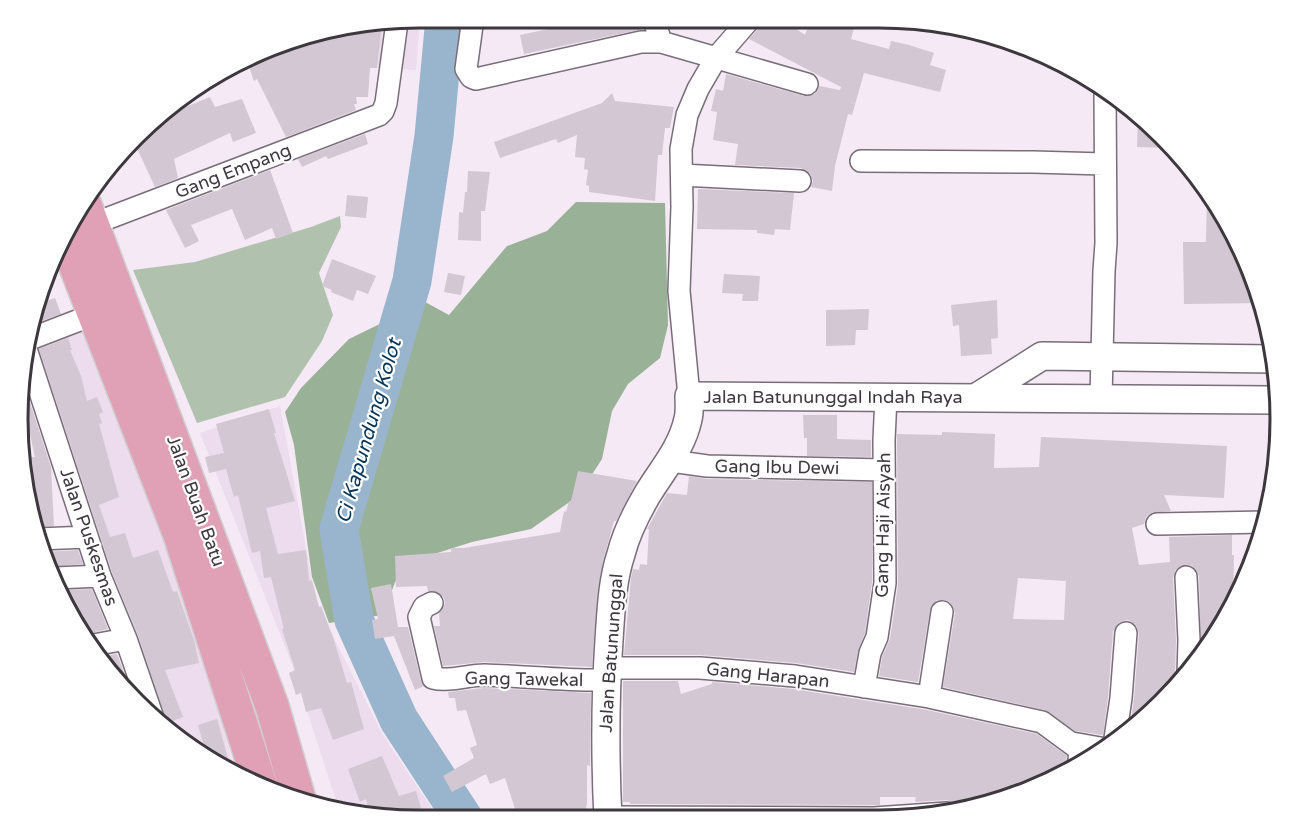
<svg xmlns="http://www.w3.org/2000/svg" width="1299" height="839" font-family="'Varela Round',sans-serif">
	<rect width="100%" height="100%" fill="#f4e9f5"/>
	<path fill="#ecdced" d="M420,18L416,70L249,60L291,39Z
		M82,327L194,619L235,772L155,721L29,342Z
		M280,406L316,603L383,735L438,818H367L339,810L292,664L200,433Z"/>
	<path fill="#b0c1ae" d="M340,216L341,227L319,273L333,315L322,341L285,397L197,423L133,270L195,262L311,227Z"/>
	<path fill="#99b196" d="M576,202L665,203L668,325L660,358L628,384L612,411L602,459L578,496L531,529L472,542L412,561L396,580L382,615L329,623L312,577L294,445L285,412L301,388L349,339L425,302L449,315L507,246L547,231Z"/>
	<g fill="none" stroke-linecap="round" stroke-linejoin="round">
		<path stroke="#99b5cd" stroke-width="39" d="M445,18L434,136L412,281L339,529L354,620L399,720L463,818"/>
	</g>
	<path fill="#d2c7d2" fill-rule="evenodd" d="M556,19L642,20L643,29L524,54L520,35L558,27Z
		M761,20H783L805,35L810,21H856L851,39L889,49L891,41L909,45L934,53L930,65L946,70L940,92L864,73L852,115L848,114L835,166L832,191L811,187L813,181L811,175L801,168L735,165L738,144L713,140L717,112L711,111L716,89L723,91L726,74L804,96L815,94L819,86L840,90L841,87L749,39L759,28Z
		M382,24L377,68H370L368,97H356L357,104H354L356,110L286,137L257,79L254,81L247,61L291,39Z
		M612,93L615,101L674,107L670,128H665L662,155H658L655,201L589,192V186L586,185L588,170L584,169L585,158L575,157L577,135L558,143L556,139L500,158L494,142L602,103Z
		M210,97L215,107L242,99L256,133L233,142L230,133L174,159L178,178L155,187L135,144L182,99L186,107Z
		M1138,113L1144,117L1172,148L1137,147Z
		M365,134L368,144L328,159L326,156L302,167L298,159Z
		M270,170L293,233L276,239L272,228L245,240L232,209L191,225L199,241L185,248L166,210Z
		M468,171L490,172L485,211H481V241L458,240L459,212L463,213L465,192H467Z
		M698,189L794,193L790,230L775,229L774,235L757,233V230L697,229Z
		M1207,189L1239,242L1263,303L1184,304L1183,242H1206Z
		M347,195L368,197L366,218L345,216Z
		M332,259L376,276L368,294L357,290L353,301L331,292L332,290L322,286Z
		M448,273L465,276L461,295L444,292Z
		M724,274L760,276L758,301H742L743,294L722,293Z
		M55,298L61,314L33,324L37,304Z
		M997,300L998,338L991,339L992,354L961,356L959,325L953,326L951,305Z
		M869,309L868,330H856L855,345L826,346V310Z
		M68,338L72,350H70L81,376L87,401L97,397L103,412L99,414L102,423L99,424L119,497L99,505L110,537L125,533L133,558L158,550L173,592L177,591L194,640L199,663L165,670L183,717L167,723L138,635L112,572L39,349Z
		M22,378L51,467L54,526L34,528L32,523L25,457H35L27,421H23L20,410L19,393Z
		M269,409L276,433H274L295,501L266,508L278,554L306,550L309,581L312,580L319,607L321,606L333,637L347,683L351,682L364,729L333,740L321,708L306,712L301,693L296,695L289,673L295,670L282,629H284L271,577L264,578L260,551L252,553L238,495L234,497L226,469L209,473L205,457L224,453L216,424Z
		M803,415H837V439L871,440V457L807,456V438H804Z
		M942,432L995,434L994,468L1039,467L1041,437L1227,446L1224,498L1164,495L1171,511L1151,513L1146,517L1144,524L1132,528L1139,565L1170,562L1169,537L1232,535V555H1234L1233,608L1227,620L1201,656L1199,576L1196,570L1191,565L1180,566L1175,571L1173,578L1176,640L1175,675L1180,685L1129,734L1134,699L1139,634L1137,627L1128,620L1120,622L1113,631L1108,697L1103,735L1075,731L1045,710L943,687L955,613L950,602L944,600H937L930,610L918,682L879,676L882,657L890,639L898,585L897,434L942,435ZM1018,578L1066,581L1064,620L1013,619Z
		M578,471L637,481L616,521H614L603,561L597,595L592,667L484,662L443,666L434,626H440L439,614L445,604L444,598L438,592L428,591L427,586L396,587L395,556L451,552V548H464L560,532L564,511L566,512L569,501H571Z
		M689,476L707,479L872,482V582L865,633L858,651L854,672L796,663L701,655H624L631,578L633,569L639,570L640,564L647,565L649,529H647L667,493L687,495Z
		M78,550L83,564L51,567L44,552Z
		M391,584L398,627H408L421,681L424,686L415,690L394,636L375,639L372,620L378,619L371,588Z
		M92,589L108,629L82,635L62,590Z
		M117,654L132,695L98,657Z
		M623,681H678L681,694L712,684V682L793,689L927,710L1037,734L1067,756L1065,766L1067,773L1057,780L982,808L957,805L947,800L915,802L916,797H880V805H874L630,804V802H623Z
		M484,688L591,693L590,766L587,765V803L584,819L518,818L505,778L490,784L486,774L452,792L443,776L474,758L470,748L477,745L466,710L457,711L455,698H449L448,692Z
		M217,719L231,769L206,753L198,725Z
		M382,756L399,796L416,791L424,818H370L366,799L360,802L348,769Z"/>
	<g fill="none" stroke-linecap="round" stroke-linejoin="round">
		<g stroke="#786e78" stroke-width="24">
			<path id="minor" d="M473,18L466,69L471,77L476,79L641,42H661L807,84
				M654,20L661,42
				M861,161L1033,162L1104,164
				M682,175L800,181
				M93,224L379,115L383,111L386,103L397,22
				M30,339L95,314
				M27,352L100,576L126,639L154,721
				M689,396L679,291L682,207L681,149L687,115L698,89L716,58L749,20
				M1101,398L1104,271L1106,243L1105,93
				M671,461L707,466L884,470
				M1157,524L1266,522
				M39,539L87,537
				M1186,577L1189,640L1188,675
				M56,578L100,576
				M432,603L424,607L419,617L433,678C449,682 468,675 484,675C525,676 566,681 606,680
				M88,646L126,639
				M607,668H700L795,676L929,697L1042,722L1076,747L1080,753L1078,767
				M864,687L870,653L877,637L885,583L884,440L886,397
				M929,697L942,612
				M1072,743L1106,749
				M1114,745L1121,698L1126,633
				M608,817L874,818L947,813"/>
		</g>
		<g stroke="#786e78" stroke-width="30">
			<path id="tertiary" d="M977,397L1042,356L1274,359
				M608,819C605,759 605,700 609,640C611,611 612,581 621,554C626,534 637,512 647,495C662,470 682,448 688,419C690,412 689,403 689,396L1280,400"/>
		</g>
		<g stroke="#d0cfd0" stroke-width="36">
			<path id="primary" d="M85,205L272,706L299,799
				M66,241L180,535L261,787"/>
		</g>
		<use href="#minor" stroke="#fff" stroke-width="21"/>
		<use href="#tertiary" stroke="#fff" stroke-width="27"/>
		<use href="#primary" stroke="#e0a1b6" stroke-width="33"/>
	</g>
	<g text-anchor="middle" stroke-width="4.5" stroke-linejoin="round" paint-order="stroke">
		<g font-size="18" fill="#3d383d" stroke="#fff">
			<text transform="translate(233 171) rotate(-21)" y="6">Gang Empang</text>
			<text x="833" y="403">Jalan Batununggal Indah Raya</text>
			<text transform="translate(777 467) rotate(1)" y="6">Gang Ibu Dewi</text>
			<text transform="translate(196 501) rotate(70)" y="6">Jalan Buah Batu</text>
			<text transform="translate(883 525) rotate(-89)" y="6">Gang Haji Aisyah</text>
			<text transform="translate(89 537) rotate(71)" y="6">Jalan Puskesmas</text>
			<text transform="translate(611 653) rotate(-86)" y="6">Jalan Batununggal</text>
			<text transform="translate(768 675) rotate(6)" y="6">Gang Harapan</text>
			<text transform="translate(524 679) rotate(1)" y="6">Gang Tawekal</text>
		</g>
		<g font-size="20" font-style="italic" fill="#043556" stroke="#fff">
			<text transform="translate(368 431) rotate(-74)" y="7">Ci Kapundung Kolot</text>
		</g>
	</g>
	<path d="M0 0H1299V839H0ZM419 28H879A391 391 0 0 1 1270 419V419A391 391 0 0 1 879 810H419A391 391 0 0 1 28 419V419A391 391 0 0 1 419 28Z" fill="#fff" fill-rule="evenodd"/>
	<path fill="none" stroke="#3d383d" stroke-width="3" d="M419 28H879A391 391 0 0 1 1270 419V419A391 391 0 0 1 879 810H419A391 391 0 0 1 28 419V419A391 391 0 0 1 419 28Z"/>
</svg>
